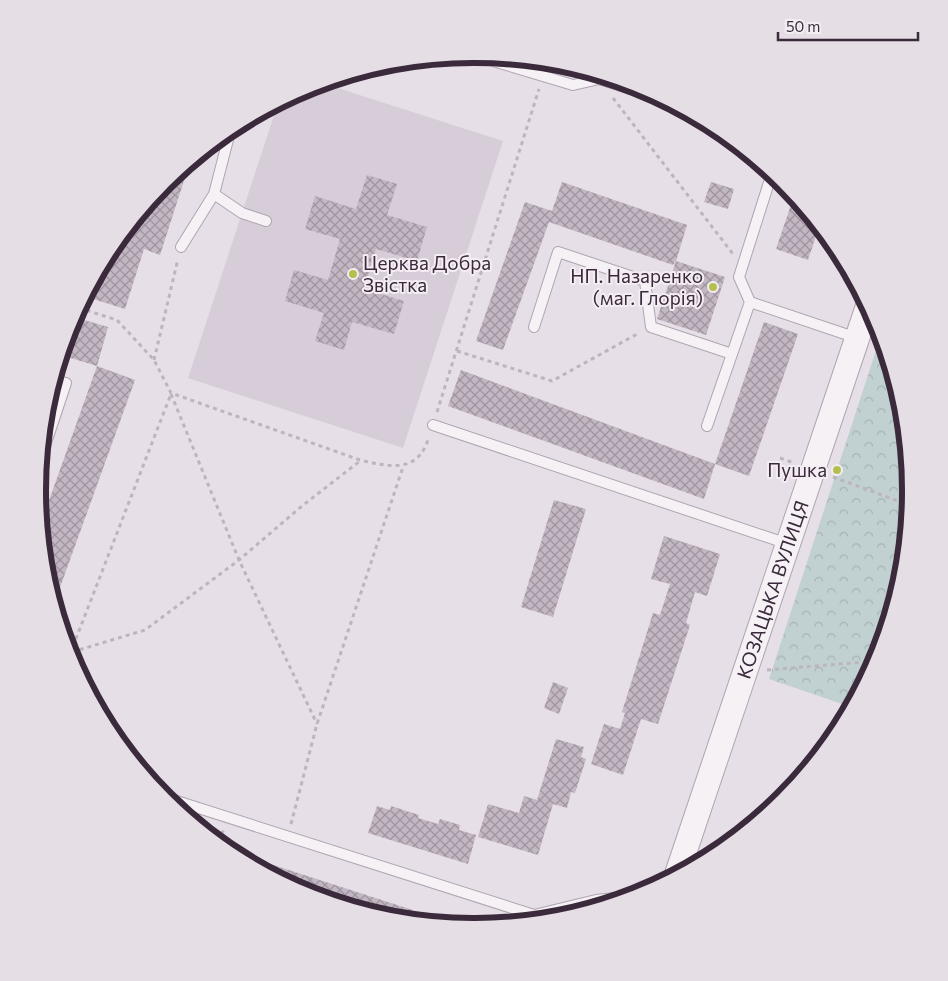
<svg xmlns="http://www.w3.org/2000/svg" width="948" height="981" font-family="Commissioner,sans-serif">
	<defs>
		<pattern id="forest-crowns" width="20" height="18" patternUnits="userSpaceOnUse" patternTransform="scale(1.25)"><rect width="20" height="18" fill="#c1d0d0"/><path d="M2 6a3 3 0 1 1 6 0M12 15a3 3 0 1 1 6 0" fill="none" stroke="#a7b3b4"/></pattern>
		<pattern id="building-cross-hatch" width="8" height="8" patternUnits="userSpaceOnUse" patternTransform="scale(1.25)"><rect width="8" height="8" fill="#c2b7c3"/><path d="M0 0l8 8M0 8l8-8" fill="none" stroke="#9f95a0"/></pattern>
	</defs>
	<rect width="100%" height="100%" fill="#e6dfe7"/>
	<path fill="#d6cdd8" d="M322,83L503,141L403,448L188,378L278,103L307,87Z"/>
	<path fill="url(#forest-crowns)" d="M881,335L902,406L910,491L902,576L877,658L851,707L769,679Z"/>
	<path fill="url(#building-cross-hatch)" d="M190,162L160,255L144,249L125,309L87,297L111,248L166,182Z
		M367,175L397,184L387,215L427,227L417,261L376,249L364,289L404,301L394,334L352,322L344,350L315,341L324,313L285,301L294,270L328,280L340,239L305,229L315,196L356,209Z
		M562,182L687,225L676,261L725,277L706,335L657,319L676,261L673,265L549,222L503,350L476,341L525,202L552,211Z
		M711,182L734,189L728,209L704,202Z
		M794,196L819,227L808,260L776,249Z
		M74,317L108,327L97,366L61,355Z
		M764,322L798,334L749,476L715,464Z
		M97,366L135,380L54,604L46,575L41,523Z
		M461,370L715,464L704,499L448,406Z
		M554,500L586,509L553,617L521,607Z
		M664,536L720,554L707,596L695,592L686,623L690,625L658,724L641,719L623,775L591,764L604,724L620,729L625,713L622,712L653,613L660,615L670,584L651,579Z
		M553,682L568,688L559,714L544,708Z
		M556,739L584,747L581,757L586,759L575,793L571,792L567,808L553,804L538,855L478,837L488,804L519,813L524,796L537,800Z
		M377,806L390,810L391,806L419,815L418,818L438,824L440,819L460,825L459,830L476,835L468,864L368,833Z
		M264,862L456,924V925L389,919L307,894L262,870Z"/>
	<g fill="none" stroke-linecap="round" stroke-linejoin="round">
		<g stroke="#afa5b0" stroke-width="12">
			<path id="service" d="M470,54L573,85L599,79L663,99
				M772,173L739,277L750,302L857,338
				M214,194L242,213L266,221
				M181,247L214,194L231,128
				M534,327L558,252L645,281L651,327L732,354L750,302
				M433,425L788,544
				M707,426L732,354
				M40,461L66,383L54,380
				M164,797L534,915L596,900L634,896"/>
		</g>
		<g stroke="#afa5b0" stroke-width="26">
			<g id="tertiary">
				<path id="s1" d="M677,874L868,306"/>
			</g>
		</g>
		<path stroke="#bdb5be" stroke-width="3" stroke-dasharray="4 4" stroke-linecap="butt" d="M613,98L733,254
			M79,308L117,320L154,360L171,393L360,460C390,467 418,474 429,437
			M457,351L552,381L639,333
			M154,360L178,259
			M171,394L239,560L317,724
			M437,412L539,89
			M780,458L794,463
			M833,477L909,505
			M72,652L145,630L239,560L302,506L360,461
			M70,654L171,394
			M767,670L876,661
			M291,824L317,724L403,467
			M216,840L225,829"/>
		<use href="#service" stroke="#f5f1f5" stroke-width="10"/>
		<use href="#tertiary" stroke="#f5f1f5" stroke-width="24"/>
	</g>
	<g fill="#b3c050" stroke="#f4eef4" stroke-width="2">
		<circle cx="353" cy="274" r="5"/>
		<circle cx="713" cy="287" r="5"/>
		<circle cx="837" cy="470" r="5"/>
	</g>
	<g text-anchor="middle" stroke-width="4" stroke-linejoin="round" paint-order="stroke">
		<g font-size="19" fill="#3a2a3c" stroke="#f4eef4" text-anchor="end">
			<text x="363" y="270" text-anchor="start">Церква Добра<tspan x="363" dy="22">Звістка</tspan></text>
			<text x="703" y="283">НП. Назаренко<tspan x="703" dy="22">(маг. Глорія)</tspan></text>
			<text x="827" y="477">Пушка</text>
		</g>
		<g font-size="19" fill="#3a2a3c" stroke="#f4eef4">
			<text dy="7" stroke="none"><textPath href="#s1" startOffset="300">КОЗАЦЬКА ВУЛИЦЯ</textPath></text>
		</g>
	</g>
	<path d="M0 0H948V981H0ZM473 63H475A427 427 0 0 1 902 490V491A427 427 0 0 1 475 918H473A427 427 0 0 1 46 491V490A427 427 0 0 1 473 63Z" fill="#e5dee5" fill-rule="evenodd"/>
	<path fill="none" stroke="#3a2a3c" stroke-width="6" d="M473 63H475A427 427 0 0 1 902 490V491A427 427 0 0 1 475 918H473A427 427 0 0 1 46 491V490A427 427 0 0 1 473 63Z"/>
	<path d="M778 32v8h140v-8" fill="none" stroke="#3a2a3c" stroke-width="2.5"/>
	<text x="786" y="32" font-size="15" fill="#3a2a3c" stroke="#f4eef4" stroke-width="4" paint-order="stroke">50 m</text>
</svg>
